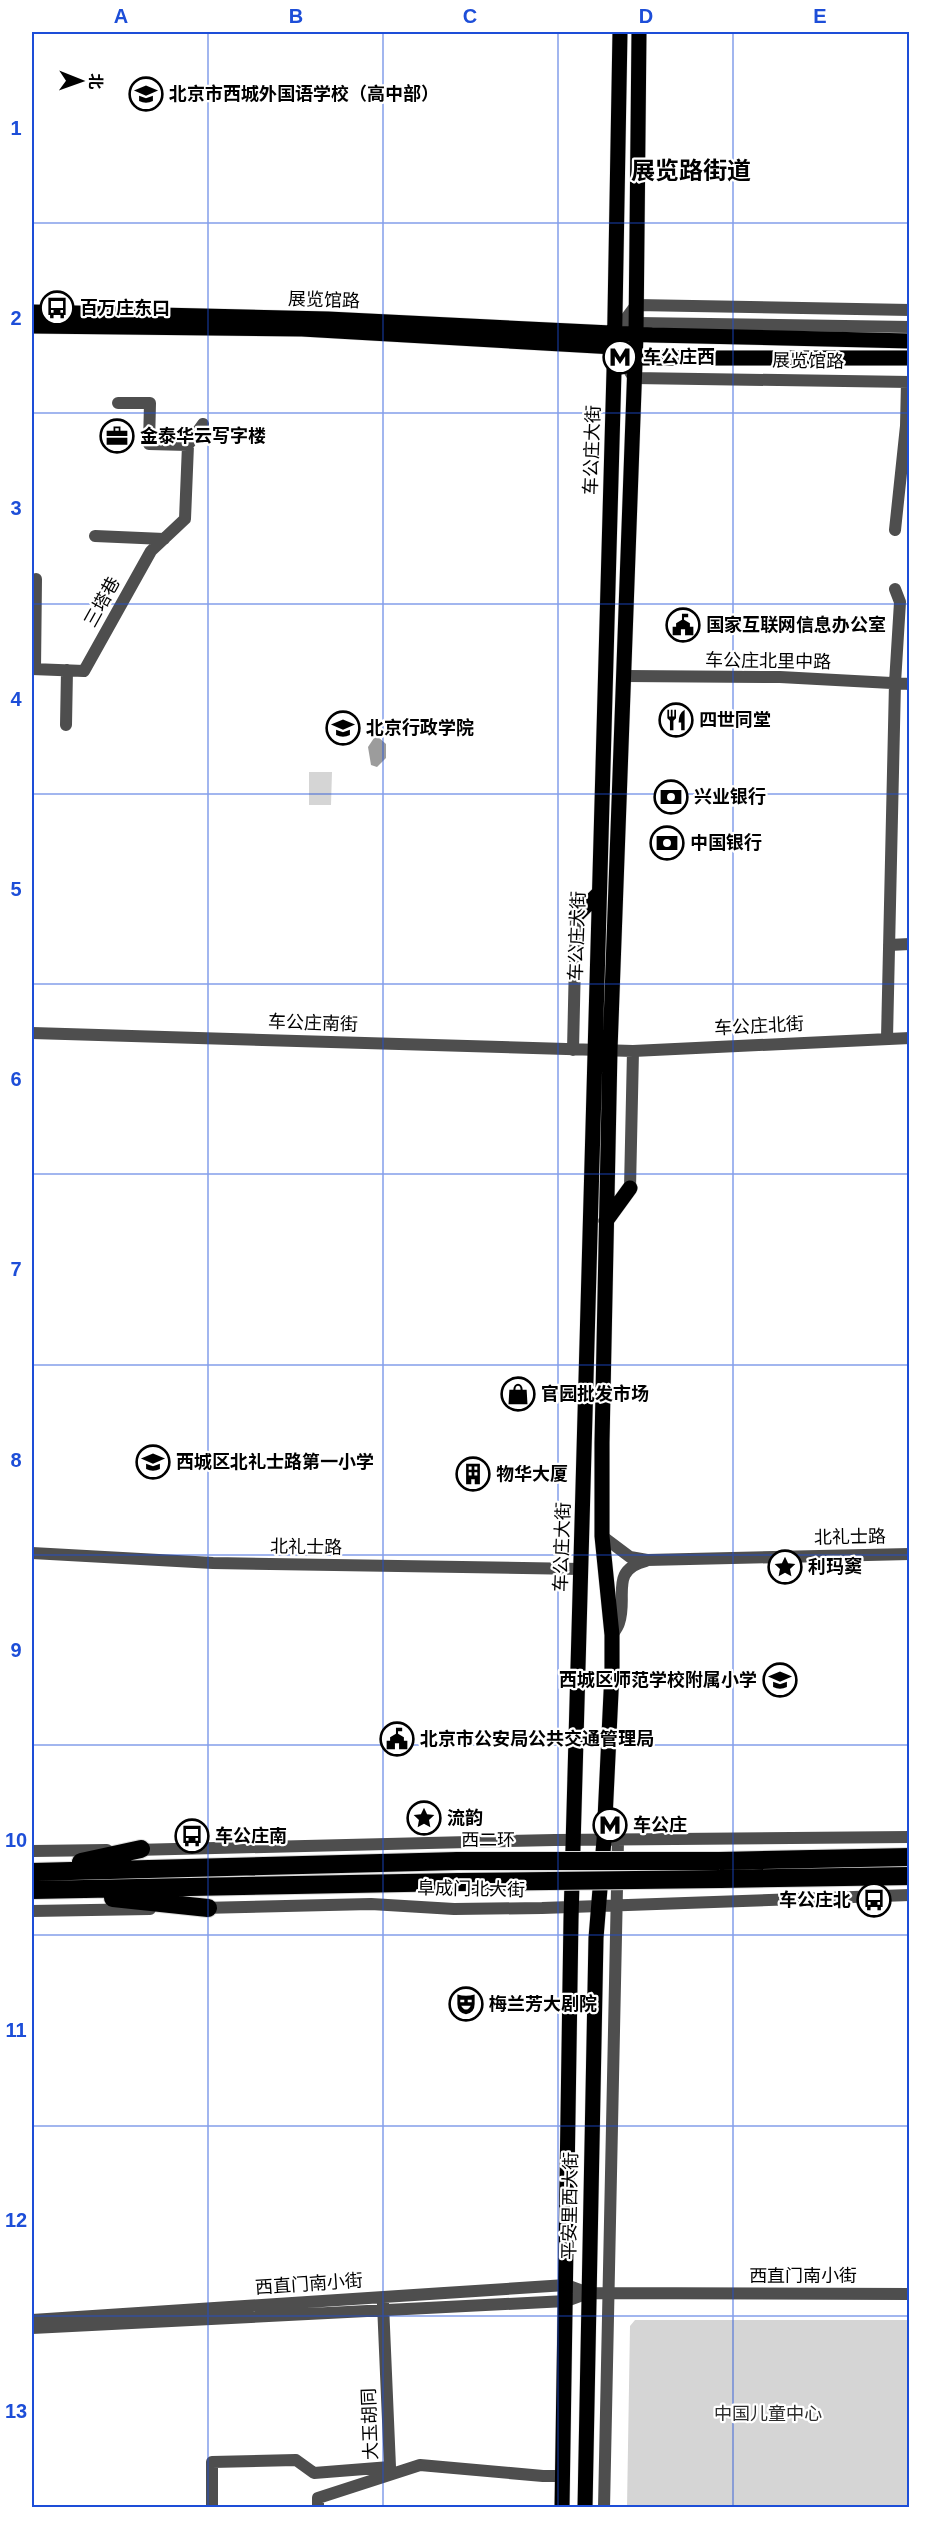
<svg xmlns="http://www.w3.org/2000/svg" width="941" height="2539" font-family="Helvetica,'Noto Sans SC',sans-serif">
	<rect width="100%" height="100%" fill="#fff"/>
	<path fill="#d5d5d5" d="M309,772H332L331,805H309Z
		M635,2320H909V2507H627L630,2326Z"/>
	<path fill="#9c9c9c" d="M376,735L386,744V758L377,767L371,765L368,747Z"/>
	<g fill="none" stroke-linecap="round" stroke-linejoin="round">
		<g stroke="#dbdbdb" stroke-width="16">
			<path id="major" d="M32,312L328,319L652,335L910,341
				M32,326L302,329L614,347L635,358H910
				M576,916L598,894
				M606,1221L630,1188
				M562,2508L571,1919L614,371L620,32
				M585,2508L596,1938L604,1840L612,1672V1635L602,1536V1443L610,1050L636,335L639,32"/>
		</g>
		<g stroke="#dbdbdb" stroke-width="20">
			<path id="highway" d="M719,1861L910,1857
				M81,1862L141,1849
				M32,1872L458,1861
				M720,1879L910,1876
				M32,1890L459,1882
				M113,1898L208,1908"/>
		</g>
		<path stroke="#4e4e4e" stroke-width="12" d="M629,326L636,323L910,327
			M615,333L636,305L910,310
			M614,347L634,378L910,382
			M118,403H150L149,444L188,445
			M895,530L906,426L907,382
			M95,536L164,539
			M32,669L84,671L151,551L185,519L188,445L203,424
			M35,669L36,579
			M625,676L780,677L910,684
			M66,725L67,670
			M889,945L910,944
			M32,1033L633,1051L910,1038
			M887,1038L895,683L900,602L895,589
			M573,1050L576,916
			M630,1188L633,1051
			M602,1536L630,1557L647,1560L910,1554
			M32,1553L213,1563L581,1569
			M612,1635C614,1632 618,1627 619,1623C628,1597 609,1570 646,1561
			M134,1850L555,1840L910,1837
			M32,1851L107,1850
			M201,1908L371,1904L454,1909L542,1908L910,1895
			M32,1911L150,1909
			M32,2320L566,2285L588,2293
			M32,2328L566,2301L588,2293L910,2294
			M212,2508V2462L296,2460L314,2473L390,2467L383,2304
			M318,2508V2498L420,2465L543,2476H563
			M604,2508L618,1840"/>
		<use href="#major" stroke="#000" stroke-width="15"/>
		<use href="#highway" stroke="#000" stroke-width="18"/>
		<g stroke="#dbdbdb" stroke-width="20" stroke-linecap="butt">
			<path id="highway-bridge" d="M458,1861H719
				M459,1882L720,1879"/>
		</g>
		<use href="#highway-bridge" stroke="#000" stroke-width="18"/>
	</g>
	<path fill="none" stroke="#1d4ed8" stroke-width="1.5" stroke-opacity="0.55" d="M208,32V2508M383,32V2508M558,32V2508M733,32V2508M32,223H910M32,413H910M32,604H910M32,794H910M32,984H910M32,1174H910M32,1365H910M32,1555H910M32,1745H910M32,1935H910M32,2126H910M32,2316H910"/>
	<defs>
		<g id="school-ring" transform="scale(1.725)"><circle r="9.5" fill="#fff" stroke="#000" stroke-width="1.5"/><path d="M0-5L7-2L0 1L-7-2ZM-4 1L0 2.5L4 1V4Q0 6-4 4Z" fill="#000"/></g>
		<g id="bus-ring" transform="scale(1.725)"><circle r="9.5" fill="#fff" stroke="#000" stroke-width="1.5"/><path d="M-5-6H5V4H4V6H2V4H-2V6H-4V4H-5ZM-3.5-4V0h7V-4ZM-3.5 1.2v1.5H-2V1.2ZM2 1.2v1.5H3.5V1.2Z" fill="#000"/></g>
		<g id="metro-ring" transform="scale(1.725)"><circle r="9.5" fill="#fff" stroke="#000" stroke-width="1.5"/><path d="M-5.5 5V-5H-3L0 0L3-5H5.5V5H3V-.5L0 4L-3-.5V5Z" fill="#000"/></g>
		<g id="office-ring" transform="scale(1.725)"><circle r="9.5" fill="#fff" stroke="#000" stroke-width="1.5"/><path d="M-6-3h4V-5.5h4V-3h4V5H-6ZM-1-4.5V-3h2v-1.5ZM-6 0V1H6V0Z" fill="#000"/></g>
		<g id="civic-ring" transform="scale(1.725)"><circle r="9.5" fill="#fff" stroke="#000" stroke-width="1.5"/><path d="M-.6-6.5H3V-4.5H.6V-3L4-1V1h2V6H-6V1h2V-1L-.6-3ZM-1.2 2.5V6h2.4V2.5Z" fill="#000"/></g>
		<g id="restaurant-ring" transform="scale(1.725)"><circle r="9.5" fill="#fff" stroke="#000" stroke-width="1.5"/><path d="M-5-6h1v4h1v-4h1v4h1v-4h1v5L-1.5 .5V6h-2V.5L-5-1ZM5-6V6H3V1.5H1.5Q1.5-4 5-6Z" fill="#000"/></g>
		<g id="university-ring" transform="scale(1.725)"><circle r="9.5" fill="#fff" stroke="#000" stroke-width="1.5"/><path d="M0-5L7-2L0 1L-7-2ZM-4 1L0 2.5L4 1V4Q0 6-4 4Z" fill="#000"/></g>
		<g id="bank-ring" transform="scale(1.725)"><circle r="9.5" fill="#fff" stroke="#000" stroke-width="1.5"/><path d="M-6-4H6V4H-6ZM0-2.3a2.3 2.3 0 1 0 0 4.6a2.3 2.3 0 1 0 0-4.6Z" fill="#000"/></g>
		<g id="shop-ring" transform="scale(1.725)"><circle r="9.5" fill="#fff" stroke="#000" stroke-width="1.5"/><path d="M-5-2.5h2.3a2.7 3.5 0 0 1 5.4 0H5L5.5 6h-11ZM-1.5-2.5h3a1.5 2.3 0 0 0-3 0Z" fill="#000"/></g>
		<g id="building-ring" transform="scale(1.725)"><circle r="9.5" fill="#fff" stroke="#000" stroke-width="1.5"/><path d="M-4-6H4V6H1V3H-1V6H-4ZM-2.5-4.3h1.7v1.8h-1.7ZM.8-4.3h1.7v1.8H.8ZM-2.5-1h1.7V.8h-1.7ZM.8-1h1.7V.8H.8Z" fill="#000"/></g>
		<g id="sight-ring" transform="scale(1.725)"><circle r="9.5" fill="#fff" stroke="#000" stroke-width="1.5"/><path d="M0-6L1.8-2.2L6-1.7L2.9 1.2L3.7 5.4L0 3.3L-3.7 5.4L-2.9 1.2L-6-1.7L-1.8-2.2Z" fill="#000"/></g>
		<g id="theatre-ring" transform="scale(1.725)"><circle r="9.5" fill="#fff" stroke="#000" stroke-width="1.5"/><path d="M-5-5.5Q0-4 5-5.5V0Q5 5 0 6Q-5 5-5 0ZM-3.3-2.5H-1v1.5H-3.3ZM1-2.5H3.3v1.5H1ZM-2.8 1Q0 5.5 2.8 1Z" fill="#000"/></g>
	</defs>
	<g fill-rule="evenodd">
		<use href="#school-ring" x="146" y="94"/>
		<use href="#bus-ring" x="57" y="308"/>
		<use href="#metro-ring" x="620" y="357"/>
		<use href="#office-ring" x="117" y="436"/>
		<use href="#civic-ring" x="683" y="625"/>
		<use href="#restaurant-ring" x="676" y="720"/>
		<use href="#university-ring" x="343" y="728"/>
		<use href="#bank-ring" x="671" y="797"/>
		<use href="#bank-ring" x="667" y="843"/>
		<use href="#shop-ring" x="518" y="1394"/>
		<use href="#school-ring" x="153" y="1462"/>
		<use href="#building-ring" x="473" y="1474"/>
		<use href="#sight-ring" x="785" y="1567"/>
		<use href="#school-ring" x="780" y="1680"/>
		<use href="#civic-ring" x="397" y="1739"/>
		<use href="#sight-ring" x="424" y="1818"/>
		<use href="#metro-ring" x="610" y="1825"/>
		<use href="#bus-ring" x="192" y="1836"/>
		<use href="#bus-ring" x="874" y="1900"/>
		<use href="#theatre-ring" x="466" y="2004"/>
	</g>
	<g text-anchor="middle" stroke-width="4.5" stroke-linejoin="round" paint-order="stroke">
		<g font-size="18" font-weight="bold" fill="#000" stroke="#fff" text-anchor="start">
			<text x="169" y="100">北京市西城外国语学校（高中部）</text>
			<text x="80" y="314">百万庄东口</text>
			<text x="643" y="363">车公庄西</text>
			<text x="140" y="442">金泰华云写字楼</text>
			<text x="706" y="631">国家互联网信息办公室</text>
			<text x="699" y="726">四世同堂</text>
			<text x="366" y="734">北京行政学院</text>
			<text x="694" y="803">兴业银行</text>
			<text x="690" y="849">中国银行</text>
			<text x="541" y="1400">官园批发市场</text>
			<text x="176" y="1468">西城区北礼士路第一小学</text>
			<text x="496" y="1480">物华大厦</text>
			<text x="808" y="1573">利玛窦</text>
			<text x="757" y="1686" text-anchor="end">西城区师范学校附属小学</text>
			<text x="420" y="1745">北京市公安局公共交通管理局</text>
			<text x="447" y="1824">流韵</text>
			<text x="633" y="1831">车公庄</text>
			<text x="215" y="1842">车公庄南</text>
			<text x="851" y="1906" text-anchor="end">车公庄北</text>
			<text x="489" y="2010">梅兰芳大剧院</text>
		</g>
		<g font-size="18" fill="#000" stroke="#fff">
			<text transform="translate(324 300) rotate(2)" y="6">展览馆路</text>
			<text transform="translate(808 361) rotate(1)" y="6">展览馆路</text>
			<text transform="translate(592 450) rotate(-88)" y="6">车公庄大街</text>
			<text transform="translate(102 602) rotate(-61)" y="6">三塔巷</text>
			<text transform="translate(768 661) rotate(1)" y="6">车公庄北里中路</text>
			<text transform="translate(577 936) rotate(-88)" y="6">车公庄大街</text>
			<text transform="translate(313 1023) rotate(2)" y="6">车公庄南街</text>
			<text transform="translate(759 1026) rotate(-3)" y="6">车公庄北街</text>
			<text transform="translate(850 1537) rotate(-1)" y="6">北礼士路</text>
			<text transform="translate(306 1547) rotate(1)" y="6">北礼士路</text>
			<text transform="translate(562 1547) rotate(-88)" y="6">车公庄大街</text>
			<text x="488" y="1846">西二环</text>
			<text transform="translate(471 1889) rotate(1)" y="6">阜成门北大街</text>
			<text transform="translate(570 2206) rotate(-89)" y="6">平安里西大街</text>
			<text x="803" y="2282">西直门南小街</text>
			<text transform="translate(309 2284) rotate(-4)" y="6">西直门南小街</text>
			<text transform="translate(370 2424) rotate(-92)" y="6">大玉胡同</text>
		</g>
		<g font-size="18" fill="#2c2c2c" stroke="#fff">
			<text x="768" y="2420">中国儿童中心</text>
		</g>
		<g font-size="24" font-weight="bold" fill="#000" stroke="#fff">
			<text x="691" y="179">展览路街道</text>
		</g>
	</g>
	<rect width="941" height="2539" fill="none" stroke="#ffffff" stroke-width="66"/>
	<g transform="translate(81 81) rotate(91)" stroke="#ffffff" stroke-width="4.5" paint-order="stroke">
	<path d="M0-4.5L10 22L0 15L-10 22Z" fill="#000000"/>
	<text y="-9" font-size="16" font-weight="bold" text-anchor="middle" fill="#000000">北</text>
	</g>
	<rect x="33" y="33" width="875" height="2473" fill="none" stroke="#1d4ed8" stroke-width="2"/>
	<g font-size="20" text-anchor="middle" font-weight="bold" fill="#1d4ed8">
		<text x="121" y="23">A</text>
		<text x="296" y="23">B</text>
		<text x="470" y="23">C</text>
		<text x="646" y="23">D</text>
		<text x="820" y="23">E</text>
		<text x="16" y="135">1</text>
		<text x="16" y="325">2</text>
		<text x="16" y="515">3</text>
		<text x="16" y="706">4</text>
		<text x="16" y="896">5</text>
		<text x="16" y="1086">6</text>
		<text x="16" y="1276">7</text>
		<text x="16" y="1467">8</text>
		<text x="16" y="1657">9</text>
		<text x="16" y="1847">10</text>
		<text x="16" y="2037">11</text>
		<text x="16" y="2227">12</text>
		<text x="16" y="2418">13</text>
	</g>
</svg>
